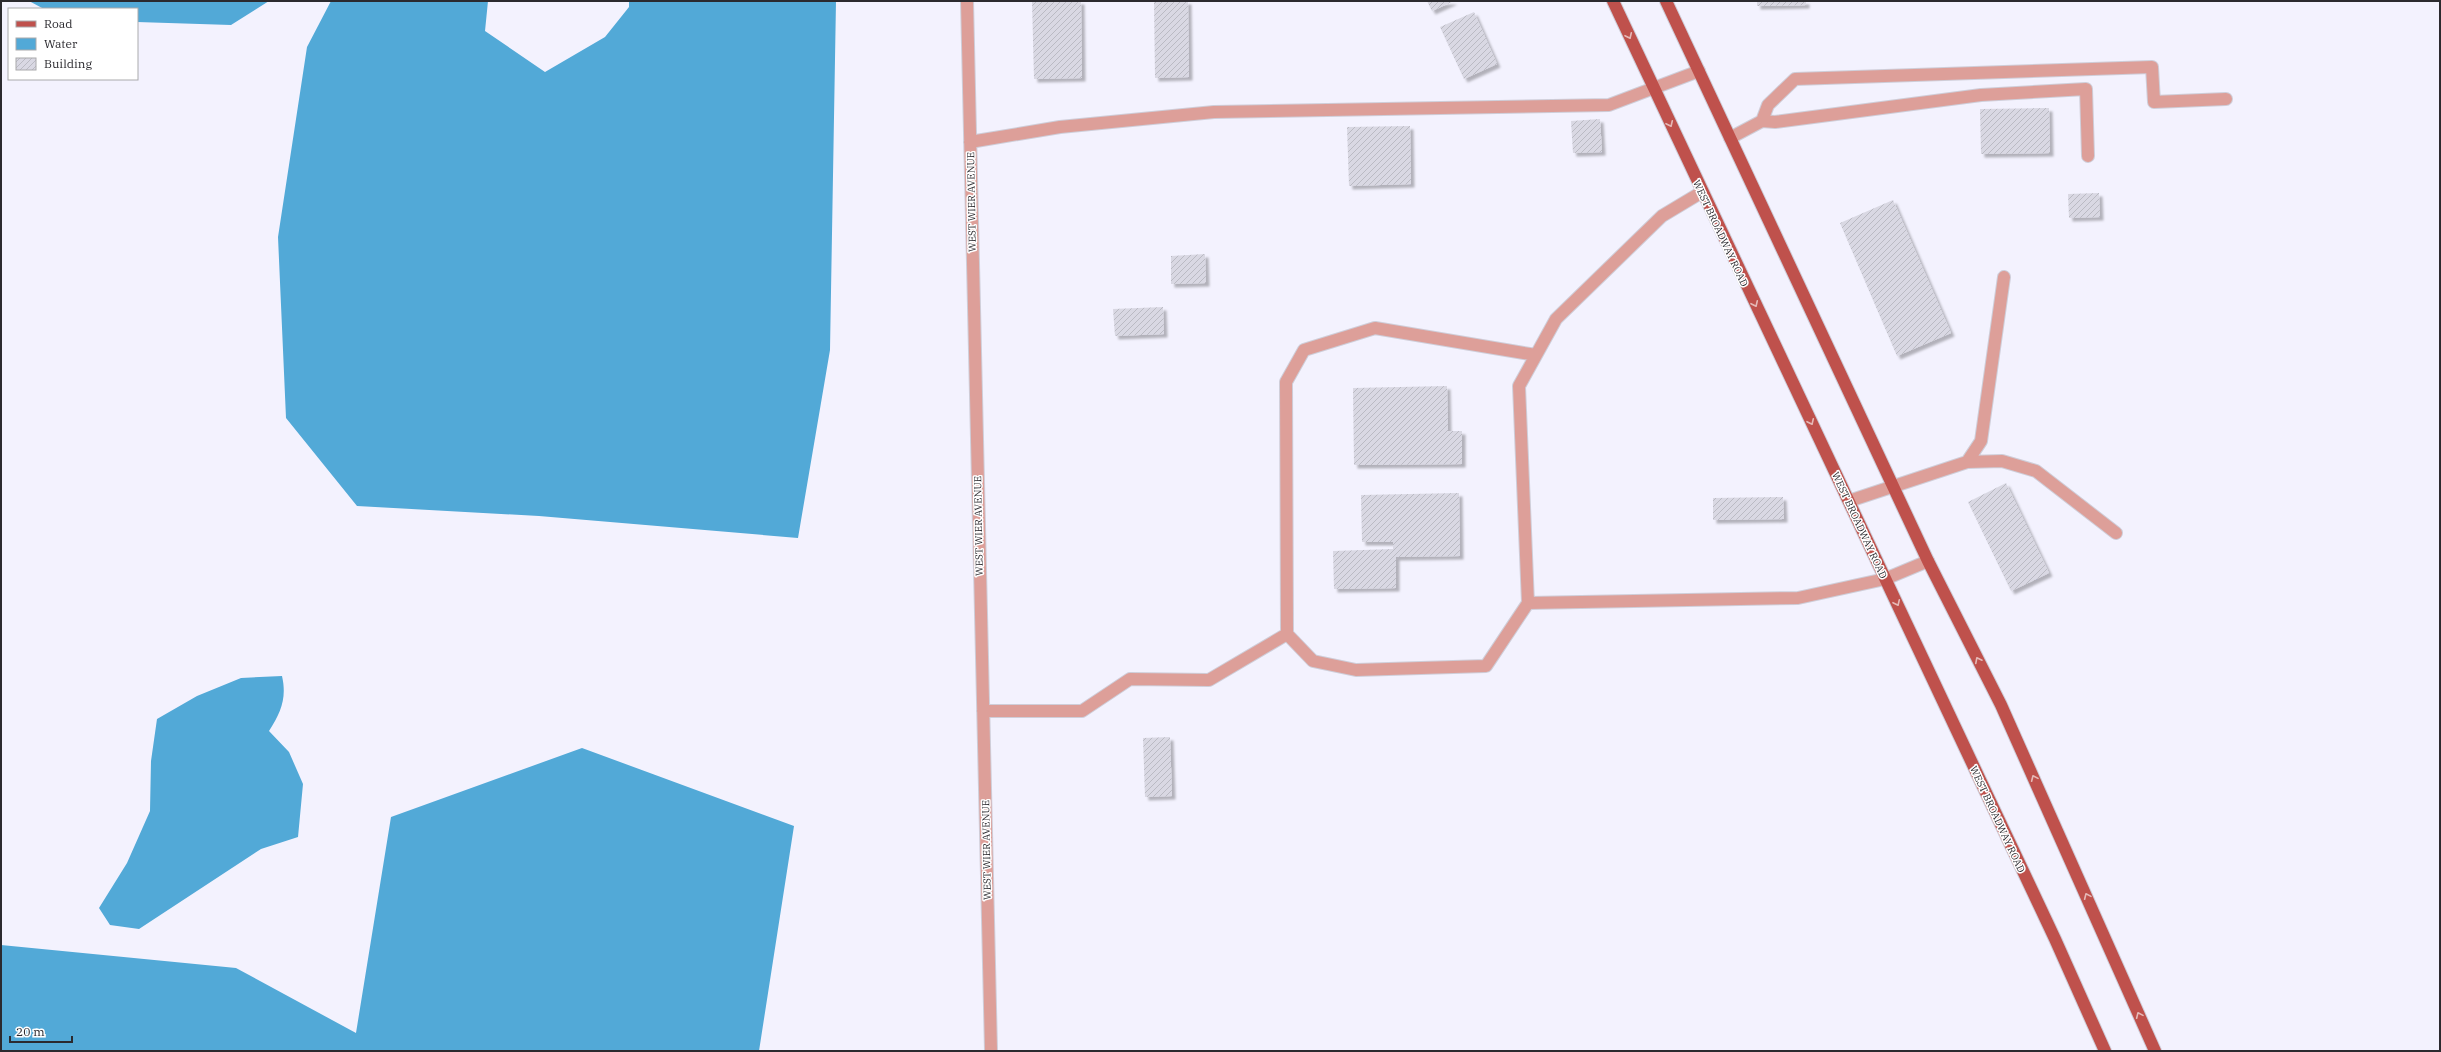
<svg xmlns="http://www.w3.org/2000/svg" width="2441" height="1052" font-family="'IBM Plex Serif',serif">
	<defs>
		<pattern id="building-hatch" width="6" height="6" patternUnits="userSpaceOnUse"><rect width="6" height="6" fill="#d9d8e3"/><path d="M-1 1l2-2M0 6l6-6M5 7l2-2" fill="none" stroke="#babac3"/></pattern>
		<filter id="shadow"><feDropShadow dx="3.5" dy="3.5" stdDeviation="1" flood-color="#0004"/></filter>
	</defs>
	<rect width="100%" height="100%" fill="#f3f2fe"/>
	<path fill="#52a9d7" d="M29,1H269L231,25L137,22V9H44Z
		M331,1H488L485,31L545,72L605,37L629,7V1H836L830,350L798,538L539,516L357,506L286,418L278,237L307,47Z
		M282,676C287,698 281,712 269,731L289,752L303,784L298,837L261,849L139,929L110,925L99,908L127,863L150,811L151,761L157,719L197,696L241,678Z
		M582,748L794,826L759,1051H1V945L236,968L356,1033L391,817Z"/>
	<path fill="url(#building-hatch)" filter="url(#shadow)" d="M1032,1H1081L1082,78L1034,79Z
		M1154,1H1188L1189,77L1155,78Z
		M1427,1H1454L1432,11Z
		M1757,1H1806V5L1757,6Z
		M1474,12L1497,64L1464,79L1440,27Z
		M2049,108L2050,153L1981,154L1980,109Z
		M1600,119L1602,152L1573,153L1571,121Z
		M1410,126L1411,184L1349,186L1347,127Z
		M2099,193L2100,217L2069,218L2068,194Z
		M1893,200L1951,333L1897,356L1840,223Z
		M1205,254L1206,283L1171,284V256Z
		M1163,307L1164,334L1115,336L1113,309Z
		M1447,386L1448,431H1462V464L1354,465L1353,388Z
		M2006,483L2049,573L2011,591L1968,502Z
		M1459,493L1460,556L1396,557V588L1334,589L1333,551L1393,549V542H1362L1361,495Z
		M1783,497L1784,519L1713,520V498Z
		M1170,737L1172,796L1145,797L1143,738Z"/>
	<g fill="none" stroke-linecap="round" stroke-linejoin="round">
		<g stroke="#cfced9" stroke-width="14">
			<path id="minor" d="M967,1L991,1051
				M1762,121L1775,122L1981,95L2086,89L2088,156
				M1730,138L1762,121L1768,105L1795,79L2152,67L2154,102L2226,99
				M970,142L1060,127L1214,112L1609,105L1699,71
				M1536,355L1375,328L1304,350L1286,382L1287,634L1313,661L1356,670L1486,666L1528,603L1519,386L1556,319L1662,216L1702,192
				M1967,462L1981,441L2004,277
				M1849,501L1967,462L2002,461L2036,471L2116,533
				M1528,603L1798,598L1885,579L1928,561
				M983,711H1082L1130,679L1209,680L1287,634"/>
		</g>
		<g stroke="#cfced9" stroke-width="14">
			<path id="major" d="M1613,1L2055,939L2105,1051
				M1666,1L1928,561L2001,705L2155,1051"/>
		</g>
		<use href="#minor" stroke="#dd9f99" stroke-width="12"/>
		<use href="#major" stroke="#bf514c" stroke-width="12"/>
	</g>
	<defs><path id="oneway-chevron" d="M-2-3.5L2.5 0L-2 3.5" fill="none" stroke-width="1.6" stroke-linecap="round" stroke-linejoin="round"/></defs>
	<g stroke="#e5b9b7">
		<use href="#oneway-chevron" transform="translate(1629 36) rotate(65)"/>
		<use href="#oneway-chevron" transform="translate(1670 124) rotate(65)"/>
		<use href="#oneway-chevron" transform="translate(1755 304) rotate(65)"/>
		<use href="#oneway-chevron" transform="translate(1811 422) rotate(65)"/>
		<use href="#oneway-chevron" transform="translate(1897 603) rotate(65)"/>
		<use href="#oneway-chevron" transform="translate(1978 660) rotate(-117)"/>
		<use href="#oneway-chevron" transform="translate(2034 778) rotate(-114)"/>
		<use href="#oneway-chevron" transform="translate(2087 896) rotate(-114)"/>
		<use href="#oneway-chevron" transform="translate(2139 1015) rotate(-114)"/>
	</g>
	<g text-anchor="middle" stroke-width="3" stroke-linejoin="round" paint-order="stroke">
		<g font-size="10" fill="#2b2a2f" stroke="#fff">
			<text transform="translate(971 202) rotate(-91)" y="4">WEST WIER AVENUE</text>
			<text transform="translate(1721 233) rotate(65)" y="4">WEST BROADWAY ROAD</text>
			<text transform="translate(1860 525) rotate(65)" y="4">WEST BROADWAY ROAD</text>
			<text transform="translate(978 526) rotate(-91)" y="4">WEST WIER AVENUE</text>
			<text transform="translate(1998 819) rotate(65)" y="4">WEST BROADWAY ROAD</text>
			<text transform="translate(986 850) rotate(-91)" y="4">WEST WIER AVENUE</text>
		</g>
	</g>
	<rect width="2441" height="1052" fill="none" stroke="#2b2a2f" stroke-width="4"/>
	<rect x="8" y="8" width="130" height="72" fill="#ffffff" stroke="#aaaaac"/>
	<rect x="16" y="21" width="20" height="6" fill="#bf514c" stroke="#aaaaac"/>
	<text x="44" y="28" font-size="12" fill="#2b2a2f">Road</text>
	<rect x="16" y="38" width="20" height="12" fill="#52a9d7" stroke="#aaaaac"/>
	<text x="44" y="48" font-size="12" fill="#2b2a2f">Water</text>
	<rect x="16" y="58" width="20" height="12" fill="url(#building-hatch)" stroke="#aaaaac"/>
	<text x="44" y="68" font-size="12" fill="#2b2a2f">Building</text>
	<path d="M10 1036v6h62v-6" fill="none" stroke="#2b2a2f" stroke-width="2"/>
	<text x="16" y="1036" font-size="12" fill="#2b2a2f" stroke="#ffffff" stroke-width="3" paint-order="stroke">20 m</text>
</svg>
